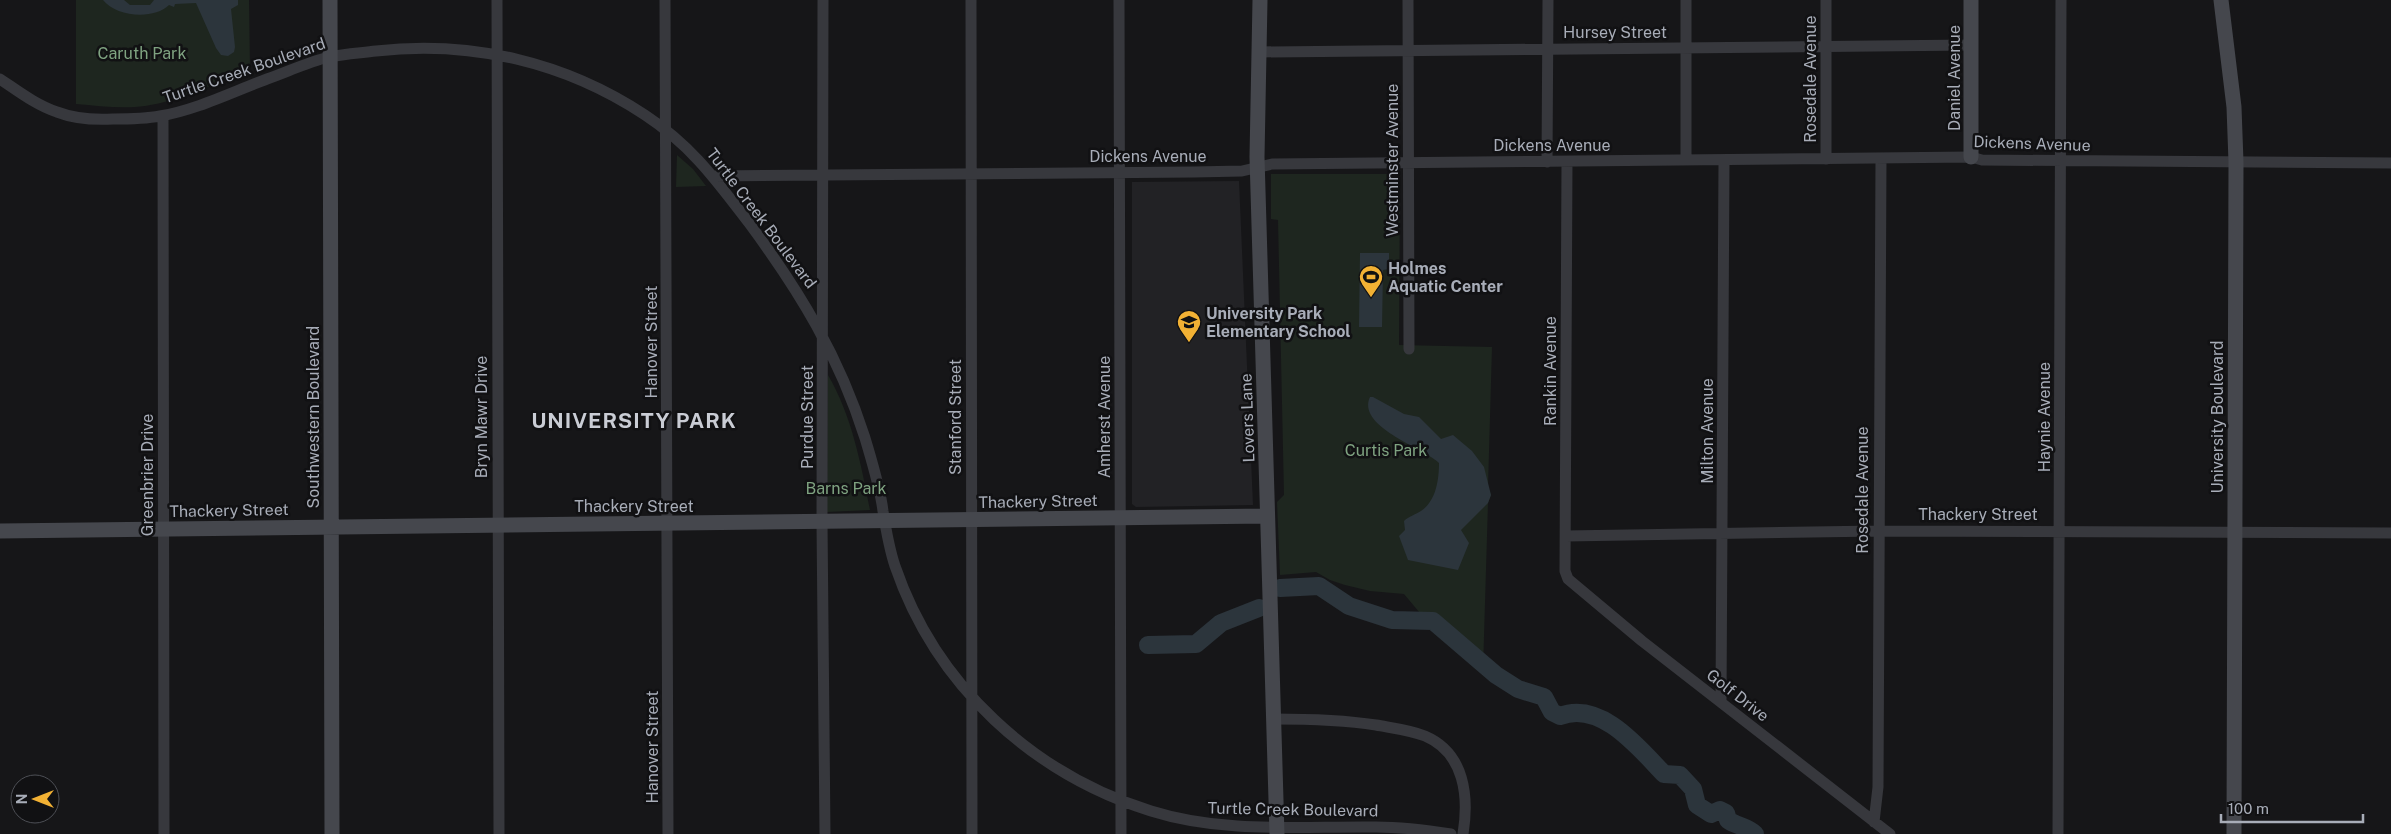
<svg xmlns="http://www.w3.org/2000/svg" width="2391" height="834" font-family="'Public Sans',sans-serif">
	<rect width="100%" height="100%" fill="#161618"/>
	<path fill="#222225" d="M1239,181L1253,505L1136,507L1132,504V182Z"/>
	<path fill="#1e261f" d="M76,0H249L250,70C216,83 181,101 145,106C123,109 99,106 76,104Z
		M677,155L693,169L706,186L676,187Z
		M1271,174H1400L1399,345L1492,347L1488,487L1491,495L1488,503L1483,670L1435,631L1404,594L1370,591L1345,585L1330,580L1316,572L1280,575L1277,502L1284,495L1278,220L1271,219Z
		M828,375C852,416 861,464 870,510L827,512Z"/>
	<path fill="#2c353c" d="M103,0H124L130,5H150L154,0H238V5L231,9L235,47L234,52L228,56L221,55L216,48L196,3L175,4L174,7L169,5C154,20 116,17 103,0Z
		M1360,253H1389V269L1383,270L1382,327H1359Z
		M1370,397H1373L1404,414L1419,417L1441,439L1453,435L1472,451L1484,467L1491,495L1488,503L1461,530L1469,543L1458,570L1408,560L1399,536L1405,530L1404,521C1409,516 1415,515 1421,511C1436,501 1439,480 1439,463C1424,448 1356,427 1370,397Z"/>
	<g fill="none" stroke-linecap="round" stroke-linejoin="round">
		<path stroke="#2c353c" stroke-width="18" d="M1280,588L1319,586L1349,606L1392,620L1433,621L1496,675L1518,689L1544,697L1552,712L1560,716C1601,700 1639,748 1664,774L1680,775L1693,789L1697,805L1711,814L1720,810L1726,813L1728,820C1736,826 1747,826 1755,834
			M1148,645L1196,644L1221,623L1259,608"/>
		<path stroke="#37383d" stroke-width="11" d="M497,0L499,834
			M665,0L668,834
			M823,0L822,522L825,834
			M971,0L972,834
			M1119,0L1121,834
			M1408,0L1409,349
			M1826,0V159
			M1259,52L1971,45
			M0,79C18,91 36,105 57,112C75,119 94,120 113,119C128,119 144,119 160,116C196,110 232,92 267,79C287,72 308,62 329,57C344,54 360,53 376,51C471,40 565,62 645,115C692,146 716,180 749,223C800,292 839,356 865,438C872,462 880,487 883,511C886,530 889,548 895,566C936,686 1033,774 1151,811C1224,834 1301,826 1376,827C1401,827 1426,830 1451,834
			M163,116L164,834
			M1686,160V0
			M1547,162L1548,0
			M1567,162L1565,571L1568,579L1642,641L1890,834
			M714,176L1194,172L1242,171L1272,164L1971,157L1982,160L2391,163
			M1566,536L1878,531L2391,533
			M1721,702L1724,160
			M1274,719C1308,719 1343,720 1376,725C1392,728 1410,730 1425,736C1465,753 1469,797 1463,834
			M1874,822L1878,787L1881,158
			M2058,834L2061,0"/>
		<path stroke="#45474d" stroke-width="15" d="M330,0L332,834
			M1260,0L1257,157L1277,834
			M1971,0V157
			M2221,0L2234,107L2236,162L2234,834
			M0,531L1267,516"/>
	</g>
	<defs>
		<g id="stadium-pin" transform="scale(1.25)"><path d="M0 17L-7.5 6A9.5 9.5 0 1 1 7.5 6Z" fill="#f2b134" stroke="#111113"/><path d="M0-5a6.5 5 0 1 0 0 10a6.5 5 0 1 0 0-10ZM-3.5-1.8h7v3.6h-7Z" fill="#111"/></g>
		<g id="school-pin" transform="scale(1.25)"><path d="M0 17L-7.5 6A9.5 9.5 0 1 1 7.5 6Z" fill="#f2b134" stroke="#111113"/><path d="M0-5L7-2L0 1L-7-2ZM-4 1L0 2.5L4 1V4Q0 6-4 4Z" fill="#111"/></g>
	</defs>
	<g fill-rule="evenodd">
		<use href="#stadium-pin" x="1371" y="277"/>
		<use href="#school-pin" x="1189" y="322"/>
	</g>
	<g text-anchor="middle" stroke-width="5" stroke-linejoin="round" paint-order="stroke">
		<g font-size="16" fill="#a8adb8" stroke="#111113">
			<text x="1615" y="38">Hursey Street</text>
			<text transform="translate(244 70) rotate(-19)" y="6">Turtle Creek Boulevard</text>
			<text transform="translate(1954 78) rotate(-90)" y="6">Daniel Avenue</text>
			<text transform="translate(1810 79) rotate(-90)" y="6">Rosedale Avenue</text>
			<text transform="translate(2032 143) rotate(2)" y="6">Dickens Avenue</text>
			<text x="1552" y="151">Dickens Avenue</text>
			<text x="1148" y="162">Dickens Avenue</text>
			<text transform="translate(1392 160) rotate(-90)" y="6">Westminster Avenue</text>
			<text transform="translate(762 218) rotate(53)" y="6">Turtle Creek Boulevard</text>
			<text transform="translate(651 342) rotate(-90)" y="6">Hanover Street</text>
			<text transform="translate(1550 371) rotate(-90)" y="6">Rankin Avenue</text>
			<text transform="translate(313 417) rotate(-90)" y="6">Southwestern Boulevard</text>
			<text transform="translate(481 417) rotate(-90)" y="6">Bryn Mawr Drive</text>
			<text transform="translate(807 417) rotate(-90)" y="6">Purdue Street</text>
			<text transform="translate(955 417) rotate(-90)" y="6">Stanford Street</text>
			<text transform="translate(1104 417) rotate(-90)" y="6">Amherst Avenue</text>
			<text transform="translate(2044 417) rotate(-90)" y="6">Haynie Avenue</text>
			<text transform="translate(2217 417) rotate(-90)" y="6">University Boulevard</text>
			<text transform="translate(1247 418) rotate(-92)" y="6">Lovers Lane</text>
			<text transform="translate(1707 431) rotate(-90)" y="6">Milton Avenue</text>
			<text transform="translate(147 475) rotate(-90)" y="6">Greenbrier Drive</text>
			<text transform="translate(1862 490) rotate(-90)" y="6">Rosedale Avenue</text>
			<text transform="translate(1038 501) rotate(-1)" y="6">Thackery Street</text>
			<text x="634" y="512">Thackery Street</text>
			<text transform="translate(229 510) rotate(-1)" y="6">Thackery Street</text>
			<text x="1978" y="520">Thackery Street</text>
			<text transform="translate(1738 695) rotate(38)" y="6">Golf Drive</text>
			<text transform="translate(652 747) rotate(-90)" y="6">Hanover Street</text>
			<text transform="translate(1293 809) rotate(1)" y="6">Turtle Creek Boulevard</text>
		</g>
		<g font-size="16" fill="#7fa381" stroke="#111113">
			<text x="142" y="59">Caruth Park</text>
			<text x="1386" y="456">Curtis Park</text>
			<text x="846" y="494">Barns Park</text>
		</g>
		<g font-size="16" font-weight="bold" fill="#a8adb8" stroke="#111113" text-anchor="start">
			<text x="1388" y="274">Holmes<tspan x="1388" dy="18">Aquatic Center</tspan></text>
			<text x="1206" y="319">University Park<tspan x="1206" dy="18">Elementary School</tspan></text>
		</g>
		<g font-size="21" font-weight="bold" letter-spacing="1" fill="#c9ccd4" stroke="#111113">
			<text x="634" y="428">UNIVERSITY PARK</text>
		</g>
	</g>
	<g transform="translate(35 799) rotate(270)"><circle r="24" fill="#111113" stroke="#4d4f55"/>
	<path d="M0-4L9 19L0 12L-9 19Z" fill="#f2b134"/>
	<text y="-8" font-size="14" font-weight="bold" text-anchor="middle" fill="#a8adb8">N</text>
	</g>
	<path d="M2221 814v8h142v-8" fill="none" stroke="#a8adb8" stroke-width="2.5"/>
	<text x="2228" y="814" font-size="15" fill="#a8adb8" stroke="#111113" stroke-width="4" paint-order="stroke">100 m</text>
</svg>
